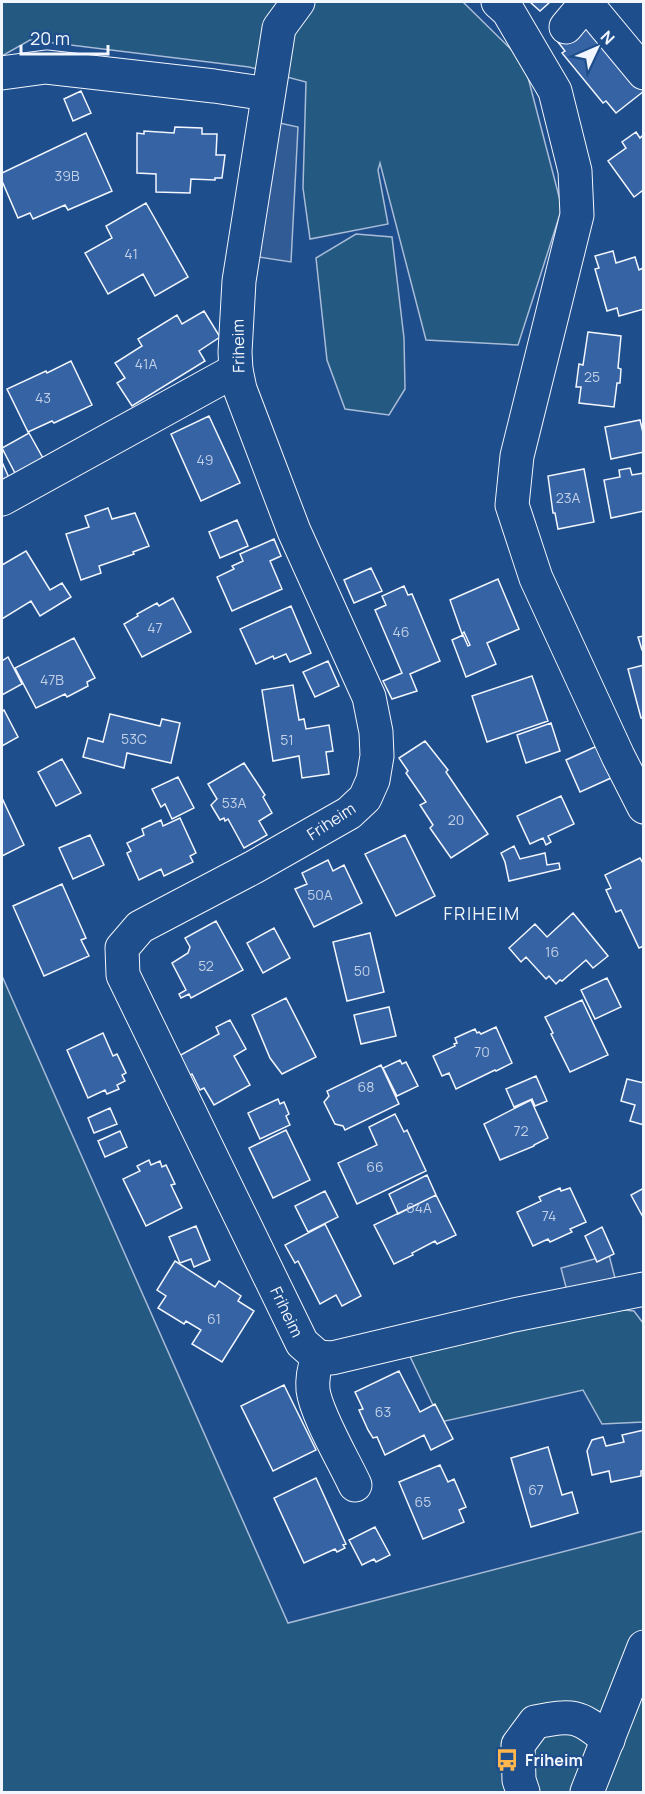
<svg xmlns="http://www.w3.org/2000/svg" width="645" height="1794" font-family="Manrope,sans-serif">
	<rect width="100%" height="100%" fill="#1f4e8c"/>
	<path fill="#245a82" stroke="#a8bbd7" stroke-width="1.5" d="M2,2H463L524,62L562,208L518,345L426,340L380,163L378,170L388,224L310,239L303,188L306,82L249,67L30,40L2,56Z
		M356,234L392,237L404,338L405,389L389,415L345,409L327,360L316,258Z
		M2,976L288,1623L643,1531V1792H2Z
		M616,1309L634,1311L643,1323V1422L602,1424L583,1390L441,1422L407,1350Z"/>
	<path fill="#305b95" stroke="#a8bbd7" stroke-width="1.5" d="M275,122L298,127L291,262L253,256Z
		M609,1255L615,1278L567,1291L561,1268Z"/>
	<path fill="#3563a3" stroke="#f2f6ff" stroke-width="1.5" d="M530,2H550L540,11Z
		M588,17L644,86V91L616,113L606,101L603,103L562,53L565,51L558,42Z
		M81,91L91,113L73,121L64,99Z
		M175,127L202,128V134H217L216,155H225L222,178H215V180L191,179L190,193L156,192V174L137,173V133L144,134V131L174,133Z
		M636,132L640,138L642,136L644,138V193L642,191L634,197L608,161L626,148L622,142Z
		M86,133L112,191L68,210L65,205L33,219L30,213L18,218L2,181V173Z
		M146,203L188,277L155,296L143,274L108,294L85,253L112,238L106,226Z
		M613,251L616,263L635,257L639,270L643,268L644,309L619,316L617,308L607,311L595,269L599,268L595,256Z
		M204,311L220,337L199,351L205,361L132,406L117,383L125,378L115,363L142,346L138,339L177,315L182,324Z
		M588,332L621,336L618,368L621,369L620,383H617L614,407L579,403L581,387H576L579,364L583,365Z
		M71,361L92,405L54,423L52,421L28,432L7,389L46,371L47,373Z
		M209,416L240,483L201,501L171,434Z
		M640,420L644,437V452L611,459L605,427Z
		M29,433L44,460L16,475L2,448Z
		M2,462L10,480L2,487Z
		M630,468L632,475L644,473V511L611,518L604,480L620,477L619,470Z
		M584,469L594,522L558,529L555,513H553L548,476Z
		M108,508L112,519L135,513L149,546L133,552L134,554L99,566L101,573L81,580L66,534L89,527L85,516Z
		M237,520L248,546L220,558L209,532Z
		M274,539L281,556L270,561L282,589L232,611L217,577L234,569L232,566L243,561L240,554Z
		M26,551L50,590L62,583L71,597L40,616L31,601L2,619V565Z
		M371,568L382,591L354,603L344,580Z
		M498,579L519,629L487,643L496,664L466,677L452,640L463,635L468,646L470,645L464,632L462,634L450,600Z
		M404,586L408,595L412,594L440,661L410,674L417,691L392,699L383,681L402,673L375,610L386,605L382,596Z
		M173,598L191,632L142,657L124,624L138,616L137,614L157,603L159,606Z
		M291,606L311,653L290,662L286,654L274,659L273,656L256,664L240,629Z
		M644,636V650H642L638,637Z
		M74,638L95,678L87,682L88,686L67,697L65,694L36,708L15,668Z
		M8,657L22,684L2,695V661Z
		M328,661L339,686L315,697L303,672Z
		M644,665V718H641L628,669Z
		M532,676L548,721L487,742L472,696Z
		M293,685L299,720L304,719L306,729L329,725L333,751L326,752L329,774L302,778L299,756L273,761L262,690Z
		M4,710L18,737L2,746V712Z
		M110,714L160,726L162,719L180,723L171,763L127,753L124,768L83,757L88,738L103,742Z
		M551,723L560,751L526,763L517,735Z
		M425,741L448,770L446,772L488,834L451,858L430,828L433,825L420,805L426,802L406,773L408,771L399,758Z
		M597,746L611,778L580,792L566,760Z
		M62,759L81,793L56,806L38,772Z
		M244,763L265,795L263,797L272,813L259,821L267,835L244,848L228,819L225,821L224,818L220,820L211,805L217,799L208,784Z
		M178,777L194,808L172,819L165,804L161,807L152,789Z
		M561,796L574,824L548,836L551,842L546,845L543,838L530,844L517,816Z
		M2,798L24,845L2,856Z
		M180,818L196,853L190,856L193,862L164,876L161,869L139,880L127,853L131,851L127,843L144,835L142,829L161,820L163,826Z
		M90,835L104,865L73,879L59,848Z
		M405,835L435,896L396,916L365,854Z
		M514,846L520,859L545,853L547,865L559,863L560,869L509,881L505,862L501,853Z
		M640,858L644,865V946L639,948L621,910L616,912L606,890L611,888L605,875Z
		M328,860L333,871L344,865L362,903L314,927L295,889L307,884L302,873Z
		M62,884L86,938L81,940L89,956L44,976L13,906Z
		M573,913L608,956L593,968L586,960L562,981L560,980L556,984L549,976L546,979L526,957L521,962L509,948L535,924L547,937Z
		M216,921L243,970L191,998L189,994L181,998L179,994L186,990L172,963L188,953L190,947L185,938Z
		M274,928L290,958L263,973L247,943Z
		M370,933L384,992L347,1001L333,942Z
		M607,978L621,1007L595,1019L581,990Z
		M286,998L316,1057L282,1074L270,1058L252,1015Z
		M582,1000L608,1055L570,1072L551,1034L553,1033L545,1017Z
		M389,1007L396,1036L361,1044L354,1015Z
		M230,1020L246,1049L234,1056L250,1085L214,1105L204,1088L200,1090L192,1074L188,1076L177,1057L219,1034L216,1027Z
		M496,1027L512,1063L496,1071L495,1070L456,1089L449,1073L442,1076L433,1056L455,1046L454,1044L457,1043L455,1038L475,1029L477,1033L479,1032L481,1034Z
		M103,1033L113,1056L117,1054L126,1073L122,1075L125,1081L117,1085L119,1089L107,1094L105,1090L88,1098L67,1050Z
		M400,1060L402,1064L406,1062L418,1086L397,1096L383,1068Z
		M381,1065L399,1104L345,1130L343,1126L335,1124L324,1102L329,1096L327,1091Z
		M536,1076L547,1101L535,1106L532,1099L514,1107L506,1089Z
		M627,1079L644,1083V1125L630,1121L635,1105L621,1101Z
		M278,1099L280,1104L284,1102L289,1114L286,1116L290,1125L260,1139L248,1113Z
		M531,1100L548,1138L534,1145V1146L500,1160L484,1124Z
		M110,1108L117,1124L94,1133L88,1118Z
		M395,1114L404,1132L407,1130L426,1171L357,1204L338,1163L377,1145L369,1127Z
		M286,1130L310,1180L273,1198L249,1148Z
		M120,1131L127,1147L105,1157L98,1141Z
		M149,1160L151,1165L160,1161L162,1167L166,1165L175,1184L171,1185L182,1208L146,1226L123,1179L140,1171L137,1166Z
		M427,1175L436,1195L398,1214L389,1194Z
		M560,1188L561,1191L570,1188L586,1222L570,1229L572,1232L550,1242L548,1239L533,1246L517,1212L541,1201L539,1197Z
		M644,1188V1219L631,1195Z
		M325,1191L338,1217L308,1232L295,1206Z
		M436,1195L456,1235L437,1244L435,1241L412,1253L413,1255L394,1264L374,1225Z
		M325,1224L361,1296L342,1306L336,1295L320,1304L298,1261L295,1263L285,1245Z
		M196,1226L210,1260L194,1267L191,1259L180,1263L169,1237Z
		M602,1227L614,1254L597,1262L585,1236Z
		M175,1261L215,1287L219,1281L241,1296L238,1301L254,1311L222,1362L192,1344L201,1330L186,1321L184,1324L158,1308L166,1296L157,1290Z
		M399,1371L420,1412L435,1404L453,1439L431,1450L424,1435L385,1455L377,1437L373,1438L368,1430L359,1410L363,1409L355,1392Z
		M284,1385L316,1450L273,1471L241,1406Z
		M644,1430V1470L641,1471V1476L611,1482L609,1471L592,1475L587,1451L592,1440L603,1437L606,1446L624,1442L622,1435Z
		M548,1447L562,1495L572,1492L578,1513L531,1527L511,1458Z
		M440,1465L448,1482L454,1479L466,1507L459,1510L464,1522L423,1539L399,1482Z
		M316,1478L346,1544L343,1545L345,1548L337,1552L335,1549L304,1563L274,1498Z
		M375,1527L390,1555L376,1562L374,1559L362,1565L349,1540Z"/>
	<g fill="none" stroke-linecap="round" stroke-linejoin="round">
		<g stroke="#f2f6ff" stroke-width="35">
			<g id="minor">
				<path id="s1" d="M298,2L279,28L239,281L235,352L236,370L240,389L294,531L369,697L376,732L377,756L373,780L365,798L349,813L254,867L140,927L122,948L123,975L302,1343L318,1357L332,1358L514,1315L644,1289"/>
				<path d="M498,2L508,11L555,91L575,171L577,215L517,456L512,505L536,578L618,756L644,807"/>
				<path d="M586,3L644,73"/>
				<path d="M566,27L587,2"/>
				<path d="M2,73L46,67L214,86L268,94"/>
				<path d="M2,499L236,370"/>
				<path d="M318,1357C314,1368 312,1378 313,1390C316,1414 344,1461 355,1485"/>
				<path d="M523,1792L519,1780L518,1745L535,1722C573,1715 578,1714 608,1740"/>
				<path d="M587,1792L644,1647"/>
			</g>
		</g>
		<use href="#minor" stroke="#1f4e8c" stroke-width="33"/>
	</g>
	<defs>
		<g id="bus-bare" transform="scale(1.8)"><path d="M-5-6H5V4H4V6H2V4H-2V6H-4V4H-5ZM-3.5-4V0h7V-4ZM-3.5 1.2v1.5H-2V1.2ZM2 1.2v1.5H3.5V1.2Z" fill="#ffb74d" stroke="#1f4e8c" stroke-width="2.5" paint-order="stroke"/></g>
	</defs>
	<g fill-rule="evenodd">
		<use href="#bus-bare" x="507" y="1760"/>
	</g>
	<g text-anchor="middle" stroke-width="4.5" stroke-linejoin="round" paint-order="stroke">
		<g font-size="14" fill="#c3d1e8">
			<text x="67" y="181">39B</text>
			<text x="131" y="259">41</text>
			<text x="146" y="369">41A</text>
			<text x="592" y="382">25</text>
			<text x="43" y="403">43</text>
			<text x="205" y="465">49</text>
			<text x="568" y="503">23A</text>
			<text x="155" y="633">47</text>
			<text x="401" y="637">46</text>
			<text x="52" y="685">47B</text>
			<text x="134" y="744">53C</text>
			<text x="287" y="745">51</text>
			<text x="234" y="808">53A</text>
			<text x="456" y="825">20</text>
			<text x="320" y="900">50A</text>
			<text x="552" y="957">16</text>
			<text x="206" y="971">52</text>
			<text x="362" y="976">50</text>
			<text x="482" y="1057">70</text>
			<text x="366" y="1092">68</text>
			<text x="521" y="1136">72</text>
			<text x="375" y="1172">66</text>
			<text x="419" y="1213">64A</text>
			<text x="549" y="1221">74</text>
			<text x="214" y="1324">61</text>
			<text x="383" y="1417">63</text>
			<text x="536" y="1495">67</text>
			<text x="423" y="1507">65</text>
		</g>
		<g font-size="16" fill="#f2f6ff" stroke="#1f4e8c">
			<text transform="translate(238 346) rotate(-91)" y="6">Friheim</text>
			<text transform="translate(331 821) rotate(-33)" y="6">Friheim</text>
			<text dy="6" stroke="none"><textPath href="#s1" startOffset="1524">Friheim</textPath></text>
		</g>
		<g font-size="16" font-weight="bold" fill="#f2f6ff" stroke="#1f4e8c" text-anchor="start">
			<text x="525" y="1766">Friheim</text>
		</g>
		<g font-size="18" letter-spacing="1.5" fill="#f2f6ff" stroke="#1f4e8c">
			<text x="482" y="920">FRIHEIM</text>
		</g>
	</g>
	<rect width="645" height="1794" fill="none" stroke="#f2f6ff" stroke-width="6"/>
	<g transform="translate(597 48) rotate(46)" stroke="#1f4e8c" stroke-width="4.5" paint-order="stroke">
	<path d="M0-4.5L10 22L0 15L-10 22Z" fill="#f2f6ff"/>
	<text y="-9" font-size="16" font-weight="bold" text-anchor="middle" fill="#f2f6ff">N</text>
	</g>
	<path d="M21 45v9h87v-9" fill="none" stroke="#f2f6ff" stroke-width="3"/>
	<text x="30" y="45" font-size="18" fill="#f2f6ff" stroke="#1f4e8c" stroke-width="4.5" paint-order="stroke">20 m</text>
</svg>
